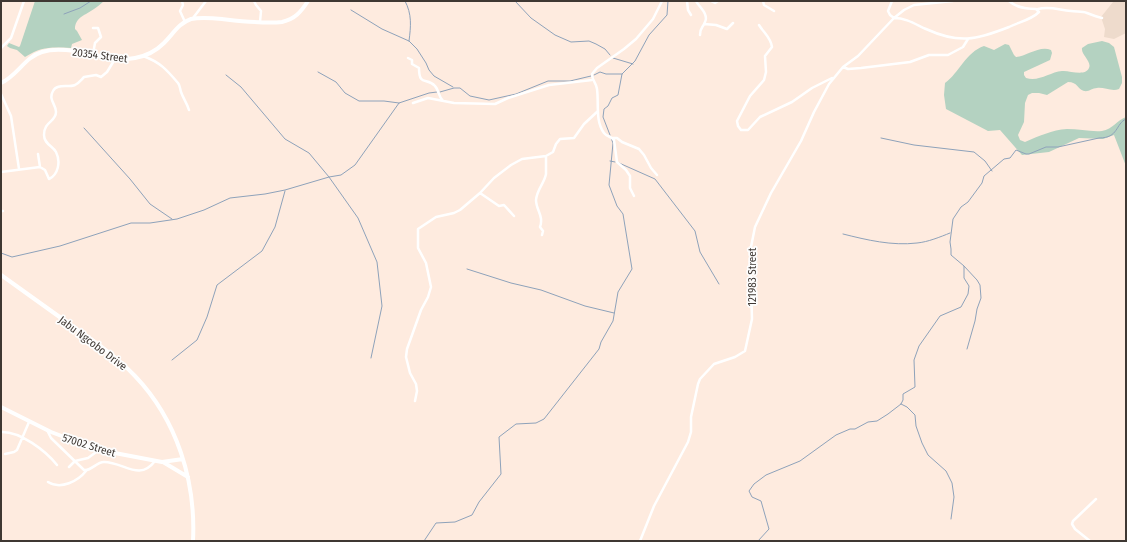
<svg xmlns="http://www.w3.org/2000/svg" width="1127" height="542" font-family="'Fira Sans Condensed',sans-serif">
	<rect width="100%" height="100%" fill="#feebdf"/>
	<path fill="#eedbcc" d="M1113,2H1126V33L1114,39L1104,37L1105,29L1101,17Z"/>
	<path fill="#b4d2c1" d="M35,1H104C101,4 98,6 94,9C86,15 75,17 75,29L77,31L82,40L72,44L71,48C52,47 42,46 25,57L17,50L10,48L7,46L9,43L19,47L20,46Z
		M1102,41L1109,43L1114,47L1122,77V83L1119,89C1112,92 1104,87 1097,88C1092,88 1089,92 1084,91C1077,89 1078,82 1068,82L1047,95L1039,93H1032L1028,95L1025,103L1024,122L1018,135L1020,140L1025,142C1039,136 1052,130 1067,129C1079,129 1091,132 1102,131C1113,129 1117,120 1126,117V166L1114,135L1103,139L1079,138L1049,152L1022,155L1000,130L988,131L946,109L944,95L945,83C959,73 966,52 984,46L994,50L1005,44L1009,45L1014,55L1016,57C1027,56 1040,45 1051,50L1052,53L1050,60L1024,72V75L1026,78C1039,82 1050,72 1062,71C1069,70 1085,77 1089,68C1092,61 1081,55 1082,48L1088,44Z"/>
	<g fill="none" stroke-linecap="round" stroke-linejoin="round">
		<path stroke="#8ea2ba" stroke-width="1" d="M405,1C412,14 411,26 409,41
			M515,1L531,18L555,35L571,42L589,41L596,44L605,49L610,55
			M351,10L382,29L409,41L417,49L426,63L429,70L434,76L453,87
			M64,14L80,8L91,1
			M613,58L633,64
			M318,72L336,82L345,93L359,101H384L399,103
			M226,75L241,87L285,139L309,153L329,177L358,218L377,262L382,306L371,358
			M594,75L600,72L606,74H622
			M440,92L454,88H460L470,96L489,100L516,94L548,81H570L591,76
			M84,128L130,179L150,204L172,219
			M610,135L603,117L604,109L608,106L612,98L618,95L622,74L635,61L649,35L667,15L668,1
			M881,138L914,145L974,152L985,161L992,171
			M610,161L615,162
			M619,163L655,179L695,231L700,252L719,284
			M843,234C867,240 892,246 917,243C928,242 940,237 950,233
			M1,253L12,257L60,246L131,223H150L177,219L204,210L230,198L265,194L285,190L329,177L341,175L355,165L399,103L429,93L437,92
			M964,266L977,280L980,285L981,298L977,309L975,321L967,349
			M467,269L511,283L541,290L585,306L614,313
			M172,360L197,340L207,317L217,285L262,251L275,227L285,191
			M901,404L907,407L915,415L916,426L922,443L928,455L946,471L952,483L954,497L951,519
			M424,541L436,523L455,522L472,515L479,502L501,474L499,437L516,424L536,423L544,419L599,349L601,342L613,321L618,292L632,269L623,214L617,206L609,185L613,143L611,138
			M758,541L769,529L761,501L752,497L749,491L754,484L766,475L800,461L836,435L850,429H855L868,422L877,421L888,414L901,404L903,400V394L915,387L914,360L919,346L940,316L961,307L968,294L969,286L964,278V266L951,255V249L950,242L953,219L961,207L968,202L982,183L984,176L1004,159L1010,158L1016,150L1026,154H1029L1046,147H1058L1099,138C1119,138 1115,124 1126,119"/>
		<path stroke="#fff" stroke-width="2.5" d="M182,1L183,5L180,11L185,22
			M254,1L256,5L261,11L260,22
			M687,1L688,10L691,15
			M696,1C699,7 709,14 705,22C703,28 700,27 700,35
			M711,1L715,3L718,1
			M763,1L764,5L774,11
			M892,1L888,11L890,15L894,18
			M1038,9C1050,6 1059,10 1071,11C1076,12 1082,11 1087,13C1092,15 1097,17 1102,18
			M193,18L206,1
			M894,18C906,18 915,24 926,29C959,44 976,40 1009,27C1019,22 1031,20 1039,12L1036,9C1026,9 1017,8 1009,1
			M704,24L716,25L727,29L733,23
			M759,25C764,33 771,38 772,47L765,56L766,72L764,80L750,96L737,121L738,126L741,130H748L760,117L792,102L812,88L832,78
			M93,28H98L101,37L95,43L93,54
			M1,48L11,38L24,1
			M143,56C160,62 167,70 178,83C180,85 180,89 181,92C183,98 187,103 189,110
			M408,58L412,60V64L419,68C419,87 427,77 435,86C439,90 438,96 443,101
			M843,67L848,69L861,68L910,62L929,55H948L963,47L968,39
			M1,94L11,116L19,169
			M413,103L428,98L454,103L495,104L508,98L549,85L592,80
			M613,138H617L622,142L639,149L644,155L651,168L657,175
			M38,154L40,167
			M1,172L40,167L45,170L49,179C58,175 61,162 56,152C53,146 44,144 44,135C44,121 56,122 56,112C56,104 48,100 53,91C57,83 68,88 75,85C79,83 81,80 84,77L96,75L101,77L107,72L115,59
			M480,193L499,206L504,205L514,216
			M634,196L630,188V176L626,170L617,162L614,140C611,136 607,137 604,133C595,121 599,103 597,89C596,82 592,81 592,74L597,68L624,49L636,39L653,19L662,1
			M1,211H3
			M542,235L543,231L540,227C544,216 536,210 536,200C537,189 544,184 546,174C546,172 546,159 546,156
			M415,401L417,391L416,384L410,373L406,357L407,349L421,310L428,297L431,287L426,263L418,248V229L436,217L454,213L460,210L480,193L494,178L511,165L522,159L546,156L553,152L556,144L560,139L574,138L584,124L598,111
			M47,430L51,438L84,470C92,471 96,462 104,462C124,462 139,482 155,461
			M1,432C20,431 46,451 57,465
			M5,454L14,452L17,450L29,422
			M69,467L75,461L88,458L99,450
			M48,482C61,490 78,481 86,471
			M640,541L654,506L688,442L691,432V417L698,384L700,379L714,364L735,357L745,351L752,319L750,252L755,227L771,193L801,141L814,112L829,84L843,67L858,56L894,18L904,10L914,5L953,1
			M1090,541L1075,529L1072,524L1073,521L1096,499"/>
		<path stroke="#fff" stroke-width="4" d="M1,83C17,76 25,57 42,52C71,43 106,64 135,58C146,56 156,51 164,43C173,34 179,23 191,19C201,17 212,18 222,19C240,21 264,24 282,22C295,19 301,12 308,1
			M1,275C23,291 46,307 68,323C91,339 115,355 135,376C177,420 196,481 193,541
			M1,407L51,432L99,450L162,462L183,459
			M163,462L188,477"/>
	</g>
	<g text-anchor="middle" stroke-width="3.5" stroke-linejoin="round" paint-order="stroke">
		<g font-size="11" fill="#3f3833" stroke="#fdfdfd">
			<text transform="translate(100 55) rotate(7)" y="4">20354 Street</text>
			<text transform="translate(752 277) rotate(-90)" y="4">121983 Street</text>
			<text transform="translate(93 343) rotate(37)" y="4">Jabu Ngcobo Drive</text>
			<text transform="translate(89 445) rotate(17)" y="4">57002 Street</text>
		</g>
	</g>
	<rect width="1127" height="542" fill="none" stroke="#3f3833" stroke-width="4"/>
</svg>
